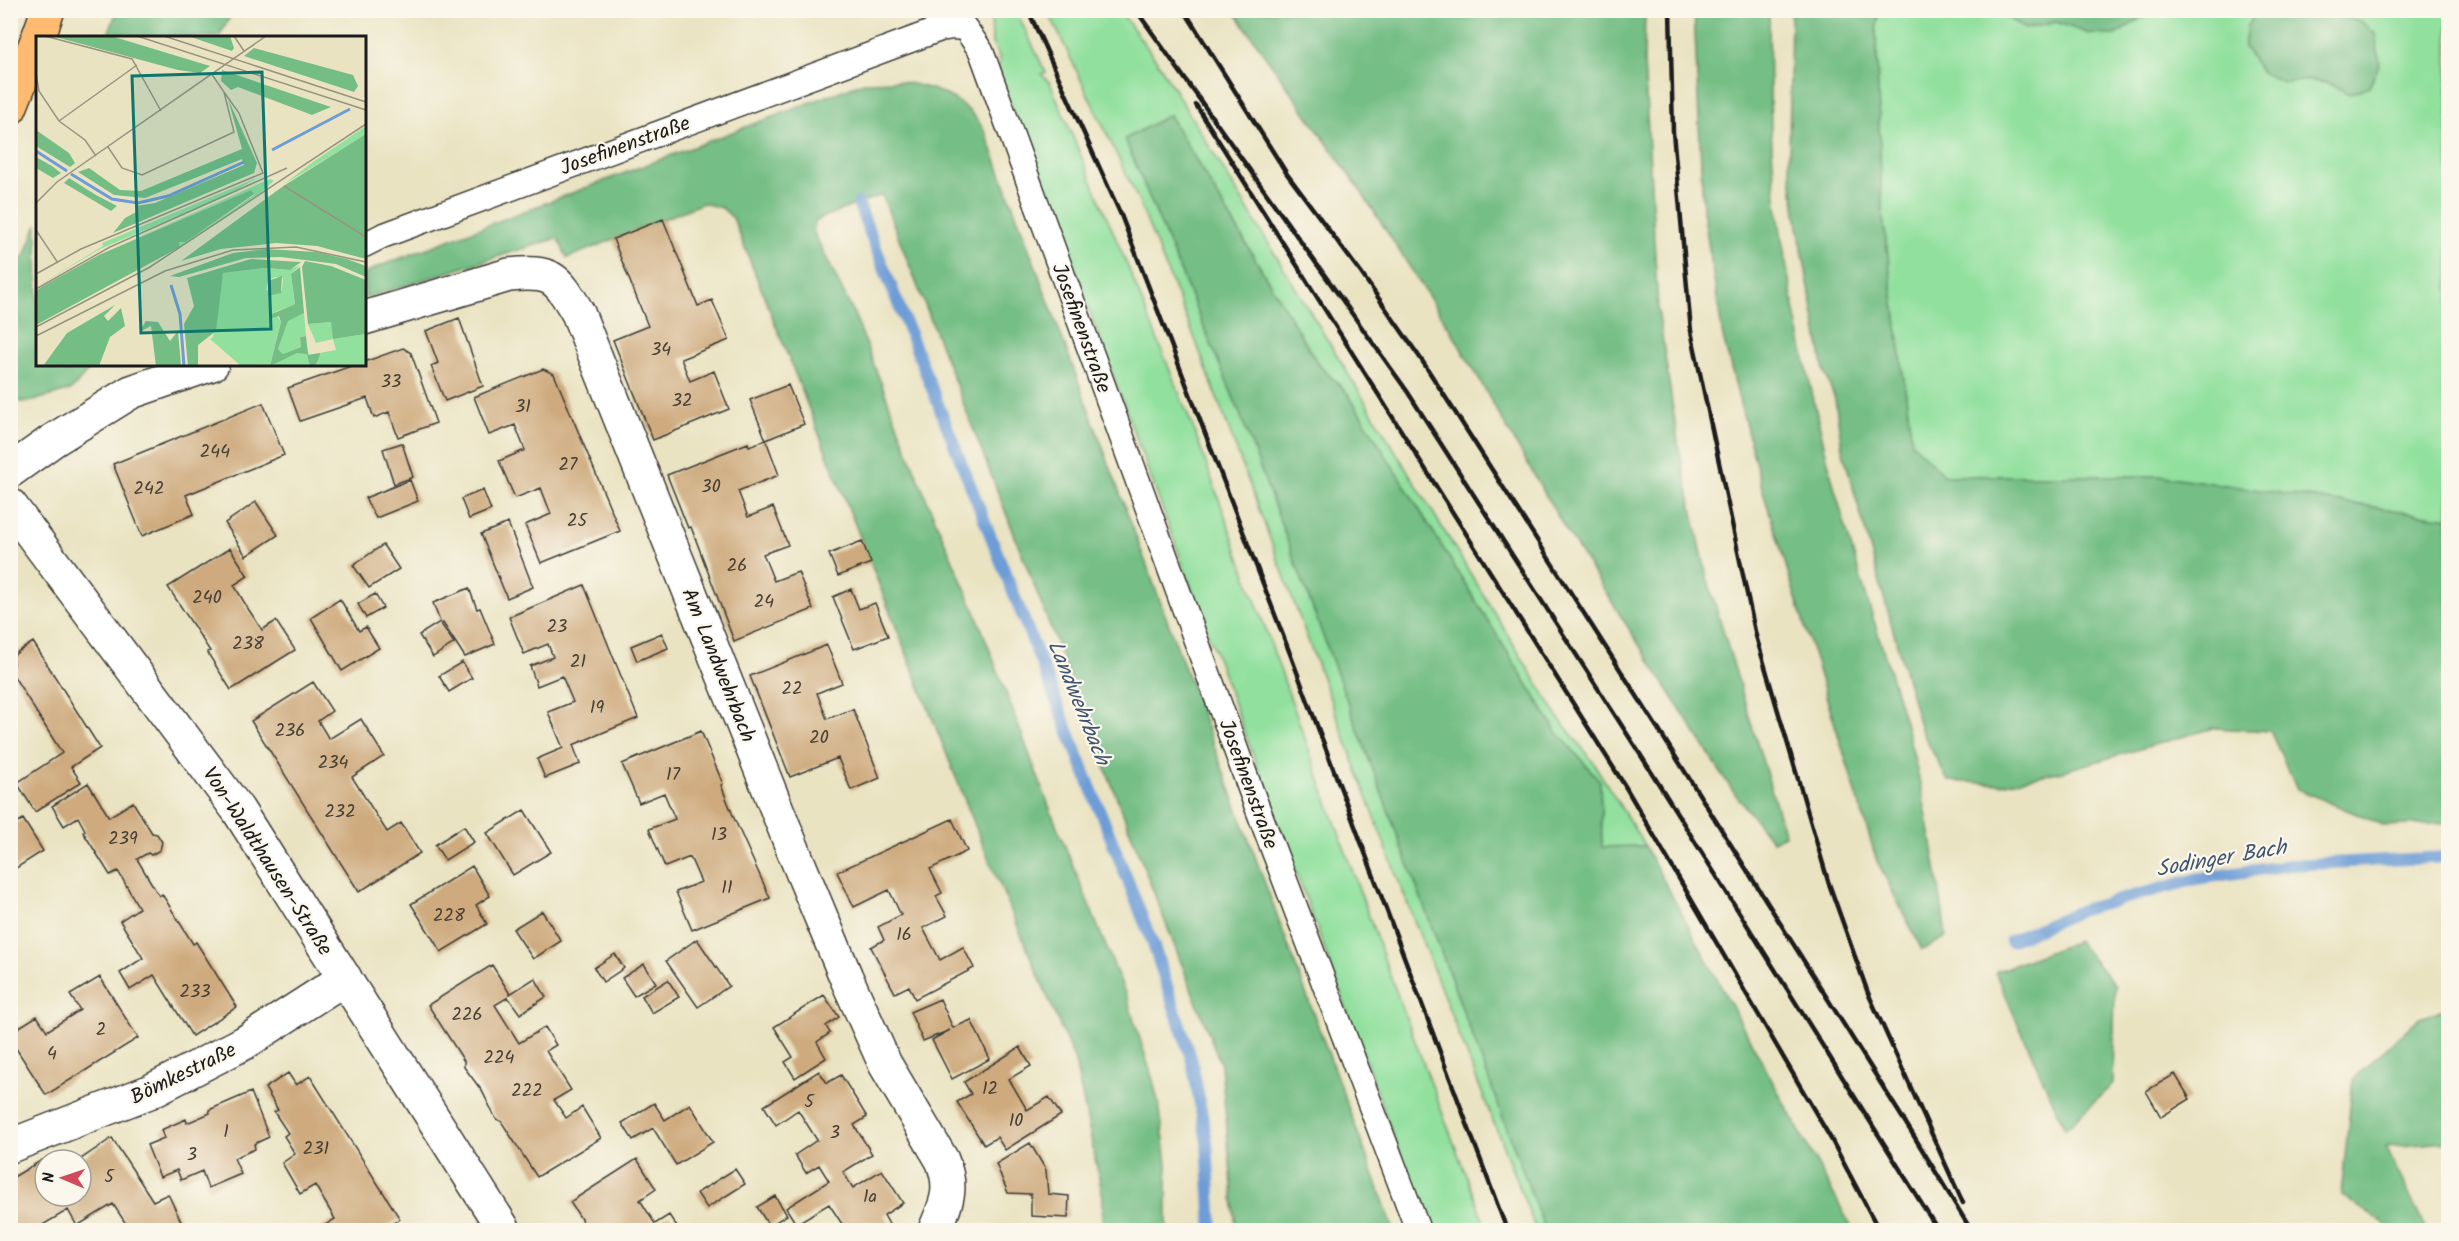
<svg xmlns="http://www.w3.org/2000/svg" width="2459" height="1241" font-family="Kalam,sans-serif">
	<rect width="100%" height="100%" fill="#fbf7ec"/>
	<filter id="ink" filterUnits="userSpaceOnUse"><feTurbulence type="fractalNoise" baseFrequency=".0167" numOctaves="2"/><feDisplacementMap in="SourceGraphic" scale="12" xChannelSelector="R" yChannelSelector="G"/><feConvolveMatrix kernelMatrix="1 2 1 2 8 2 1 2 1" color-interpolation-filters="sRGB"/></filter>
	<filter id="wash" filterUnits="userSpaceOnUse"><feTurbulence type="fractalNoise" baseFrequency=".008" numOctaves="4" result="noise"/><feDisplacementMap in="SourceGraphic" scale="24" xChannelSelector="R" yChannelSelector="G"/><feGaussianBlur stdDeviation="1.35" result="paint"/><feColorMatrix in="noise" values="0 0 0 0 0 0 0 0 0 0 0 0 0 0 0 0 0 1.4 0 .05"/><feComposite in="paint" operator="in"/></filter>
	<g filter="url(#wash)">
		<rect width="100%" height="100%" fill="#eae3c2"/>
		<path fill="#91e09e" stroke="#567e5d" stroke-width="1.5" d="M991,11H1016L1046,73L1041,74L1050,83L1126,262L1194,430L1391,978L1487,1230H1428L1053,212L999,77V57L992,43Z
			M1048,11H1120L1157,61L1558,717L1591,759L1645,846L1602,847L1600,781L1556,731L1348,394L1318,364L1169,115L1125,139L1239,411L1545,1230H1536L1397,877L1195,339L1136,195Z
			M1879,11H2001L2003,15L2025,29L2056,22L2090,34L2115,35L2144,16L2143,11H2258L2247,26L2244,47L2252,58L2284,82C2312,79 2324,80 2349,94L2336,18L2305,11H2448V518L2164,476H1944L1912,443L1882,210L1876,31Z"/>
		<path fill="#74be85" stroke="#486d50" stroke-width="1.5" d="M2143,10L2144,16L2115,35L2090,34L2056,22L2025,29L2003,15L2001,11Z
			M2258,10L2305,11L2361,21L2375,34L2380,62L2370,86L2349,94L2330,83L2312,80L2284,82L2262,73L2244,47L2247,26Z
			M117,11V10L233,11L219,37H107Z
			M1234,11H1645L1644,61L1658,309L1679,449L1707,577L1785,835L1772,841L1732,790L1564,527L1451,331L1362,193Z
			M1694,11H1769C1770,80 1769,151 1779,220C1791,301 1809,382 1828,462C1849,550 1880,635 1905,722C1924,793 1937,864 1946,937L1922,950L1877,861L1762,488L1723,337L1703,210Z
			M1791,11H1879L1876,31L1882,210L1912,443L1944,476H2164L2448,518V823L2385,826L2297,789L2270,731L2213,728L2063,771L2001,784L1948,781L1921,730L1842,448L1835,399L1824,371L1798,227L1789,162Z
			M897,81C938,88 968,98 987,136L1394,1230H1236L1221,1065L882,195L825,216L815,222L813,231L855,316L926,498L976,614L1052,814L1127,998L1153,1080L1160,1111L1167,1163V1230H1102L1103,1197L1075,1061L982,843L733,218L722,208L703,203L567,258L558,238L365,298V274L375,268L864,82Z
			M1169,115L1318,364L1348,394L1556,731L1600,781L1602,847L1645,846L1853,1230H1545L1239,411L1125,139Z
			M37,224L38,364L93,365L71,390L29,402L11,401V272L14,261L25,257Z
			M2078,941L2115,986L2113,1084L2065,1129L1995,972Z
			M2448,1007V1142L2386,1147L2426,1230H2393L2341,1195L2353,1079L2418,1019Z"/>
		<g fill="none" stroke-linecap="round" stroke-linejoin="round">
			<path stroke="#6d9cd6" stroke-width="12" d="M858,203L1153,944L1192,1061L1207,1142L1212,1230
				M2010,941L2082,910L2196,879L2290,865L2448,857"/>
		</g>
		<g id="blocks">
			<path fill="#ceaa7e" d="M663,219L698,306L712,300L729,340L681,359L690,381L714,371L729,409L653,440L613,340L648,326L613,239Z
				M459,318L483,386L445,401L431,366L438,363L426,331Z
				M403,348L411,353L436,423L398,437L389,412L374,418L367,398L300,421L288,388L357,364H364V362Z
				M543,369L554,374L620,531L541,563L525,525L551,514L541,488L515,498L499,461L525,450L515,425L489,435L474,397Z
				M788,385L804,424L766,440L779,475L738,491L748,517L773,507L788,545L763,554L774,581L798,572L813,609L734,641L691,527L688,528L667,475L748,443L749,446L766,440L750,400Z
				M263,403L284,455L186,495L194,514L142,536L113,464Z
				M402,443L413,477L394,484L383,449Z
				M410,480L418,501L376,518L365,498Z
				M483,490L491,510L469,519L461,499Z
				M256,502L278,535L246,556L225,523Z
				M508,523L533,587L507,598L481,534Z
				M862,541L871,563L838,576L829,554Z
				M383,545L399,569L369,588L353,565Z
				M230,548L248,576L234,585L247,607L262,630L276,621L295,650L231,690L207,652L210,651L168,587Z
				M584,585L638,718L573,745L580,764L545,778L537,759L563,748L548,712L573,702L562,676L537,686L530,666L553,657L548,644L524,654L509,617Z
				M469,588L477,609L480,608L495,644L465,657L443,623L441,624L454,643L433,657L419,635L440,622L433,603Z
				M851,589L859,609L875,603L888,636L854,649L833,597Z
				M375,594L383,608L366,618L358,604Z
				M340,599L359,631L366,627L379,648L342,671L311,618Z
				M662,633L668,648L637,661L631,646Z
				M33,642L100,748L71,767L81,782L35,812L17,783L62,753L13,675V655Z
				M827,645L842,683L817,693L827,719L853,709L880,778L851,790L838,758L790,777L750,676Z
				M462,662L472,678L449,692L439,676Z
				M313,682L332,711L318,721L329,739L361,719L384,756L352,777L387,832L401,823L420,853L359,892L251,721Z
				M701,731L723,784L721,785L734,818L770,898L692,930L676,892L701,882L690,857L665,867L649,829L675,819L664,793L639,803L622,764Z
				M88,783L109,817L133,802L152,833L157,834L162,842L160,850L151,855L148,853L137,859L159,896L162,894L193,944L196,942L237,1007L192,1036L154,975L130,990L120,973L143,958L120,921L139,908L118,871L110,875L83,832L85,830L78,817L64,826L52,806Z
				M524,810L551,852L513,875L487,833Z
				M23,819L43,851L10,872V827Z
				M952,819L967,851L930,869L942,893L936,896L947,916L923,928L940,960L963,947L974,968L915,999L909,986L895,993L871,947L884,940L878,927L901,915L889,890L854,907L837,872Z
				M464,826L474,842L445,860L435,845Z
				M472,866L490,896L476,905L487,924L441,952L411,904Z
				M542,911L561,941L533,959L513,929Z
				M697,939L729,986L698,1007L666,961Z
				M615,954L624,968L603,982L594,968Z
				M644,964L656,983L634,996L622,978Z
				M492,965L510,994L535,978L546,997L520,1014L508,997L495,1005L519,1043L545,1027L556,1045L546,1051L571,1090L554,1100L566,1118L582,1107L601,1138L537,1177L501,1121L496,1119L482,1091L464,1067V1061L428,1005Z
				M100,977L138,1038L46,1095L10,1039V1033L37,1016L47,1031L80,1010L70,995Z
				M668,980L679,997L652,1013L642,996Z
				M824,995L839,1017L826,1026L830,1033L817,1042L826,1058L795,1078L785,1062L793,1057L774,1027Z
				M940,999L953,1028L971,1020L990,1059L952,1079L932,1040L950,1030L923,1041L910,1012Z
				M1020,1047L1031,1066L1009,1079L1027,1110L1049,1097L1061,1115L1005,1150L997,1137L984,1145L957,1102L971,1094L964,1082Z
				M819,1071L827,1083L841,1075L867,1117L854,1125L872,1154L843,1172L853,1188L882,1170L903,1203L884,1215L892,1230H846L829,1204L796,1224L786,1208L829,1181L819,1165L806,1173L795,1155L817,1140L798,1110L776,1125L764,1106Z
				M288,1073L296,1085L310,1076L400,1219L382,1230H324L322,1227L335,1219L315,1185L300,1194L282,1163L295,1154L284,1136L288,1133L274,1112L278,1110L265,1088Z
				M2175,1074L2190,1099L2161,1117L2146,1091Z
				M251,1092L269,1137L254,1144L255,1149L234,1158L241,1174L208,1188L202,1171L181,1180L177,1170L160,1177L147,1145L164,1138L161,1130L186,1119L187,1123L210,1113L209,1110Z
				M654,1103L665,1120L690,1104L713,1142L676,1165L653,1128L633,1140L622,1123Z
				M112,1138L153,1201L168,1194L185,1230H161L159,1226L150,1230H130L113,1204L77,1226L68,1210L34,1230H10V1179L42,1160L45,1165V1196H81V1159Z
				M1030,1143L1046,1170L1048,1194L1069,1196L1068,1218L1031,1216V1194L1008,1193L996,1164Z
				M637,1159L656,1189L640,1200L655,1224L669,1215L679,1230H588L570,1202Z
				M735,1169L745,1184L707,1208L697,1193Z
				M775,1196L787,1215L769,1226L757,1207Z"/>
		</g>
	</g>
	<g filter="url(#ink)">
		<use href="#blocks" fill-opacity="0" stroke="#3b3a35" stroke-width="1.5"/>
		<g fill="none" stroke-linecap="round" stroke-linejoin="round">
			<g stroke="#3b3a35" stroke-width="27">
				<path id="service" d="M364,245L382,236L940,29L953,27L965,28L981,51L1251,791L1418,1230"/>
			</g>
			<g stroke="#3b3a35" stroke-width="36">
				<path id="minor" d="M364,318L509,275C552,271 556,276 578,313L796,857L846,977L885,1064L942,1160C954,1189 946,1204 935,1230
					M10,471L52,441L131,392L212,364
					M10,1146L149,1092L244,1043L345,978"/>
			</g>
			<g stroke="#3b3a35" stroke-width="36">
				<path id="tertiary" d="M10,505L238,810L504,1230"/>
			</g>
			<g stroke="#3b3a35" stroke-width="36">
				<path id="motorway" d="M38,38L48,10
					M10,108L38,38"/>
			</g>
			<use href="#service" stroke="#fff" stroke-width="24"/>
			<use href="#minor" stroke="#fff" stroke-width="33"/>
			<use href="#tertiary" stroke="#fff" stroke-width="33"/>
			<use href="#motorway" stroke="#ffbb71" stroke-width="33"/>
			<path stroke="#1c1c1c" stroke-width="4.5" d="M1028,10L1121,215L1289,651L1507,1230
				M1136,10L1407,391L1640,754L1938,1230
				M1184,10L1287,174L1361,273L1421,359L1660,732L1912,1133L1971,1230
				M1670,10L1673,132L1691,331L1756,636L1828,881L1868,993L1963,1203
				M1196,105L1625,786L1831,1139L1879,1230"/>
		</g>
	</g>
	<g text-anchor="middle" stroke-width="4.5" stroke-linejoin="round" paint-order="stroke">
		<g font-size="18" fill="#484034">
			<text x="661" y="355">34</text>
			<text x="391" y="387">33</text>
			<text x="682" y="406">32</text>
			<text x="523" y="412">31</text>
			<text x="215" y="457">244</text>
			<text x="568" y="470">27</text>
			<text x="711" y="492">30</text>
			<text x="149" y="494">242</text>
			<text x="577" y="526">25</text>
			<text x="737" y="571">26</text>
			<text x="207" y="603">240</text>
			<text x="764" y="607">24</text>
			<text x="557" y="632">23</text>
			<text x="248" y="649">238</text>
			<text x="578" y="667">21</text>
			<text x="792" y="694">22</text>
			<text x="597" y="713">19</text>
			<text x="290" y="736">236</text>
			<text x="819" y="743">20</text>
			<text x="333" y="768">234</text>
			<text x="673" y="780">17</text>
			<text x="340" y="817">232</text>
			<text x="719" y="840">13</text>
			<text x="123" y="844">239</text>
			<text x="727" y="893">11</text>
			<text x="449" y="921">228</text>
			<text x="904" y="940">16</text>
			<text x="195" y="997">233</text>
			<text x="467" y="1020">226</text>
			<text x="101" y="1035">2</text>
			<text x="52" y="1059">4</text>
			<text x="499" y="1063">224</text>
			<text x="990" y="1094">12</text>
			<text x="527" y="1096">222</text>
			<text x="809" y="1107">5</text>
			<text x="1016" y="1126">10</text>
			<text x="226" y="1137">1</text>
			<text x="835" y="1138">3</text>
			<text x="316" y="1154">231</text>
			<text x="192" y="1160">3</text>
			<text x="109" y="1182">5</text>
			<text x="870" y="1202">1a</text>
		</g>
		<g font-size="21" fill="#1c1c1c" stroke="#fbf7ec">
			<text transform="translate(625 145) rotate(-20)" y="7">Josefinenstraße</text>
			<text transform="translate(1082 328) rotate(70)" y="7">Josefinenstraße</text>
			<text transform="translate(719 665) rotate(68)" y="7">Am Landwehrbach</text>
			<text transform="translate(1249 784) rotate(70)" y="7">Josefinenstraße</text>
			<text transform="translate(268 861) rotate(57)" y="7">Von-Waldthausen-Straße</text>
			<text transform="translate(183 1073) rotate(-26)" y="7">Bömkestraße</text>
		</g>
		<g font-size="22" font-style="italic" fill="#405670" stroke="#fbf7ec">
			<text transform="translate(1080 702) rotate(68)" y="8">Landwehrbach</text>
			<text transform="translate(2221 857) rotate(-10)" y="8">Sodinger Bach</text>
		</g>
	</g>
	<g transform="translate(36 36)">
		<rect width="330" height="330" fill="#eae3c2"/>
		<path d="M330,90L329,99L247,149L277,126ZM228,139L185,162L64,213L0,251L67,210L66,207ZM234,143L238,145L224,157L144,211L143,206H150L218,159L215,154L52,224ZM264,229L255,238L259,268L239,276L245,286L234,330H205L174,303L177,301L187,237L229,232L253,234ZM239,241L247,242L246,254L241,258L230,254L232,245ZM268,277L270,300L264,301L265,311L247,318L242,313L252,284ZM296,286L298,303L330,298V330H237L239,323L271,310L273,319L300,314L297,303L280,307L272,288Z" fill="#91e09e" fill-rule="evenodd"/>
		<path d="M16,0H75L174,30L164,37L142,34ZM152,0H194L198,12L196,15ZM218,12L317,39L322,50L318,56L208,20ZM186,34L277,65L295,71L276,79L202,51L195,54L185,45ZM192,63L221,127L218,137L77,197L89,182L102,175L100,170L119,167L208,129L206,123L109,162L78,159L42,136L53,132L84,154L105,155L206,113ZM0,94L33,117L39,127L34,131L0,110ZM330,98V223L281,210L240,207L185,213L145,225L246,151ZM0,121L16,130L25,137L17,142L0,132ZM33,142L60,159L81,170L75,175L60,166L28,147ZM215,154L218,158L150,206H143L144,211L0,289V255L7,250L63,219ZM229,213L281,216L311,223L330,230V241L300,228L245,221L210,222L143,241L134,240L197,217ZM215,223L265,226L254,234L229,232L187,237L180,295L162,309V330H152L148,288L158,270L151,242ZM269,225L295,230L330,244V298L297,303L295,286L272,288L266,231ZM264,231L268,277L252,285L242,313L247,318L265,311L264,301L270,300L272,319L284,317L283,322L279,330H274L271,318L261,317L234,330L245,286L243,280L236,282V278L259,268L255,238ZM246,240L245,257L232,260V245ZM79,269L68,280L72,285L85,272L89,290L74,301L63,330H7L31,297ZM110,285L122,286L134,305L142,295L145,330H120L115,290L103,296Z" fill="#74be85"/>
		<path fill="none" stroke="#6d9cd6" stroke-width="3" d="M236,114L314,73M0,115L31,135M35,138L76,163L102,167L132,160L208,126M135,249L144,278L148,330"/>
		<path fill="none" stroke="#989380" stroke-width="1.5" d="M9,0L96,23L125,75M101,0L330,74M128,0L330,66M198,0L208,15M0,37L3,55L23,85L49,104L60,120M23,85L101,29M72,111L86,132L106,139L198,96L188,56L175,37M248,150L330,201M0,167L21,146L230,0M0,194L22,227M0,238L45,213L227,137L203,77L188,56M0,253L74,211L251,132M0,291L114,231L330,88M0,300L129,235L197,214L260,211L330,226"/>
		<path fill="#0f766e" fill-opacity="0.15" stroke="#0f766e" stroke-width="3" d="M226,36L235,293L105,297L96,40Z"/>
		<rect width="330" height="330" fill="none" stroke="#1c1c1c" stroke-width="3"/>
	</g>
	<rect width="2459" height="1241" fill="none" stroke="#fbf7ec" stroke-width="36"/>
	<g transform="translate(63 1178) rotate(272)"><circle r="28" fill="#fbf7ec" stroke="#a29f99" stroke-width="1.5"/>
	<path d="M0-4.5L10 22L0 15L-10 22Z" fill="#d1495b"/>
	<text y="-9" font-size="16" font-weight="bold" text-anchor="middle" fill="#1c1c1c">N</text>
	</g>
</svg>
